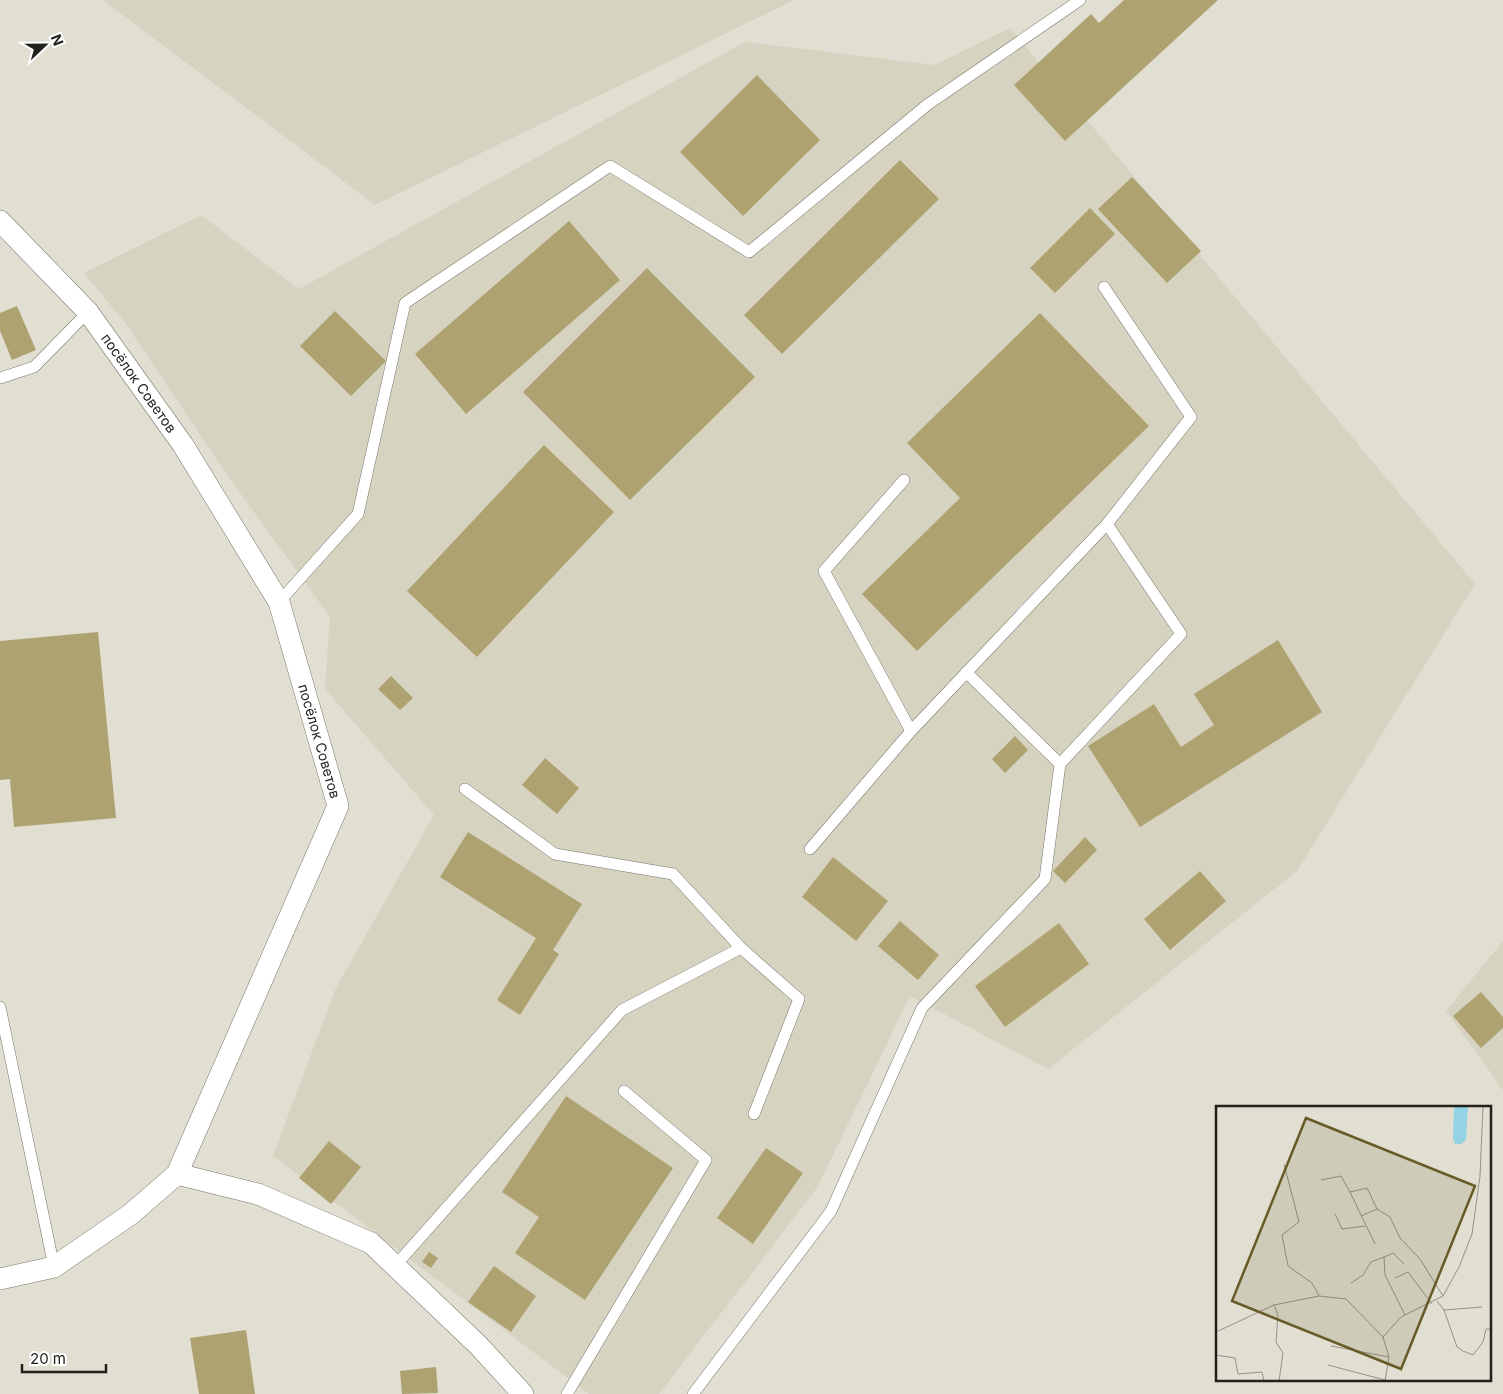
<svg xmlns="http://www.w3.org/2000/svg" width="1503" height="1394" font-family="Inter,sans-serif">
	<rect width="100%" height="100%" fill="#e1ded2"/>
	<path fill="#d7d3c1" d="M103,0H794L375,205Z
		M1010,28L1475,584L1297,871L1048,1069L910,996L817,1188L659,1394H589L273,1156L336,988L434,815L325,689L330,617L225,472L126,324L84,273L201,215L299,289L745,42L935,65Z
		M1503,941V1090L1446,1011Z"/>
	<path fill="#aea271" d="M1124,0H1218L1065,141L1014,85L1091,14L1099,23Z
		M757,75L820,140L743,216L680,152Z
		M900,160L939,199L782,354L744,315Z
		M1132,177L1201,251L1167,283L1098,209Z
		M1090,208L1115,234L1055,293L1030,268Z
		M569,221L620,280L466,414L415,354Z
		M647,268L755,377L630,500L523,392Z
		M17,306L36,350L12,360L0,331V313Z
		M335,311L386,361L351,396L300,346Z
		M1040,313L1149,426L917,651L862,594L960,498L907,443Z
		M544,445L614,512L477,657L407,591Z
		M98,632L116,818L14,827L10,779L0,780V641Z
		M1278,640L1322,712L1140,827L1088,746L1154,704L1181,747L1214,725L1194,694Z
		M391,676L413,698L400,710L378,689Z
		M1015,736L1028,750L1005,773L992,759Z
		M545,758L579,788L557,814L522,785Z
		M468,832L582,904L553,950L559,954L520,1015L497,1000L536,938L440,877Z
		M1085,837L1097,850L1065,883L1053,871Z
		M833,857L888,901L856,941L802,897Z
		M1200,871L1226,901L1170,950L1144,919Z
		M900,921L939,955L918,980L878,946Z
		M1059,923L1089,964L1005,1027L975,986Z
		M1481,992L1503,1017V1028L1481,1048L1453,1016Z
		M566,1096L673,1168L585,1300L515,1253L539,1217L502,1192Z
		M329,1141L361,1167L331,1204L299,1178Z
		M766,1148L803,1173L753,1244L717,1218Z
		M429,1252L438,1258L431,1268L422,1262Z
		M494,1266L536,1296L511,1332L468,1302Z
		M246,1330L255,1394H199L190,1338Z
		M436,1367L438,1393L402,1394L400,1371Z"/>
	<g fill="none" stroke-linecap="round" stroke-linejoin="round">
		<g stroke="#78766b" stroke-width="12">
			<path id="service" d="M0,378L34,367L88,312
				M904,480L824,571L911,731
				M279,602L358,514L405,303L610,166L749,252L927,105L1080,0
				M966,672L1060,764
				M465,789L555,854L673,874L741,948
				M810,849L911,731L1107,524
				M0,1007L54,1267
				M395,1266L622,1010L741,948L799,999L754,1114
				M567,1394L706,1160L624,1091
				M693,1394L831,1211L922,1008L1045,879L1060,764L1181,634L1107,524L1191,417L1104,287"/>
		</g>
		<g stroke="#78766b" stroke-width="22">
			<g id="minor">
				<path id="s1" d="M0,221L88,312L183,445L279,602L338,806L177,1174L131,1214L54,1267L0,1279"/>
				<path d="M177,1174L258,1194L371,1243L478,1345L523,1394"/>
			</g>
		</g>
		<use href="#service" stroke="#fff" stroke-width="11"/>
		<use href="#minor" stroke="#fff" stroke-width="21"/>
	</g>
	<g text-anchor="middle" stroke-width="5" stroke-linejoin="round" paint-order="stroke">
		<g font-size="14" fill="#21201b" stroke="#fff">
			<text dy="5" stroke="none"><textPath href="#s1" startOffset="214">посёлок Советов</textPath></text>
			<text dy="5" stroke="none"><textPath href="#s1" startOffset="619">посёлок Советов</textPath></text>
		</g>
	</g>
	<g transform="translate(1216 1106)">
		<rect width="275" height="275" fill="#e1ded2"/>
		<path d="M238,0H252L250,34L245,38H239L237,33Z" fill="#94d3e4"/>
		<path fill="none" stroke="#949289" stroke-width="1" d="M68,58L83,116L66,129L72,160L96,177L103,190M105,74L125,70L134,86L151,82L161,103L174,111L184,132L204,153L227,190M134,86L159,138M119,108L126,123L149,120M145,110L161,103M188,158L177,147L168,151L169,169L189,209M179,172L192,166L216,198M135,177L147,169L155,156L168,151M221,195L228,204L241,241L247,245L257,249L267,236L270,223H275M58,199L62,209L60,236L67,247L63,275M228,204L266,201M0,226L58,199L103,190L130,193L167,231L173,251L169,275M167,231L185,211L227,190L243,161L256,128L264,70L267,0M115,240L173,251M0,249L19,252L22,268L46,266L48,275M112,259L169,274"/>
		<path fill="#685b28" fill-opacity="0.15" stroke="#685b28" stroke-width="2.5" d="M90,12L259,80L185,263L16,195Z"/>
		<rect width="275" height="275" fill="none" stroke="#21201b" stroke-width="2.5"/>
	</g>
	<g transform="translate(45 45) rotate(68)" stroke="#ffffff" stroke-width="4" paint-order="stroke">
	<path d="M0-4L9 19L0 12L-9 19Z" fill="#21201b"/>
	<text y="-8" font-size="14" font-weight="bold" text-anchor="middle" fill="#21201b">N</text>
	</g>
	<path d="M22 1364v8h84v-8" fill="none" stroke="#21201b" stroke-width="2.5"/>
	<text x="30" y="1364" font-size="15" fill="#21201b" stroke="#ffffff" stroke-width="4" paint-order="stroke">20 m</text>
</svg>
